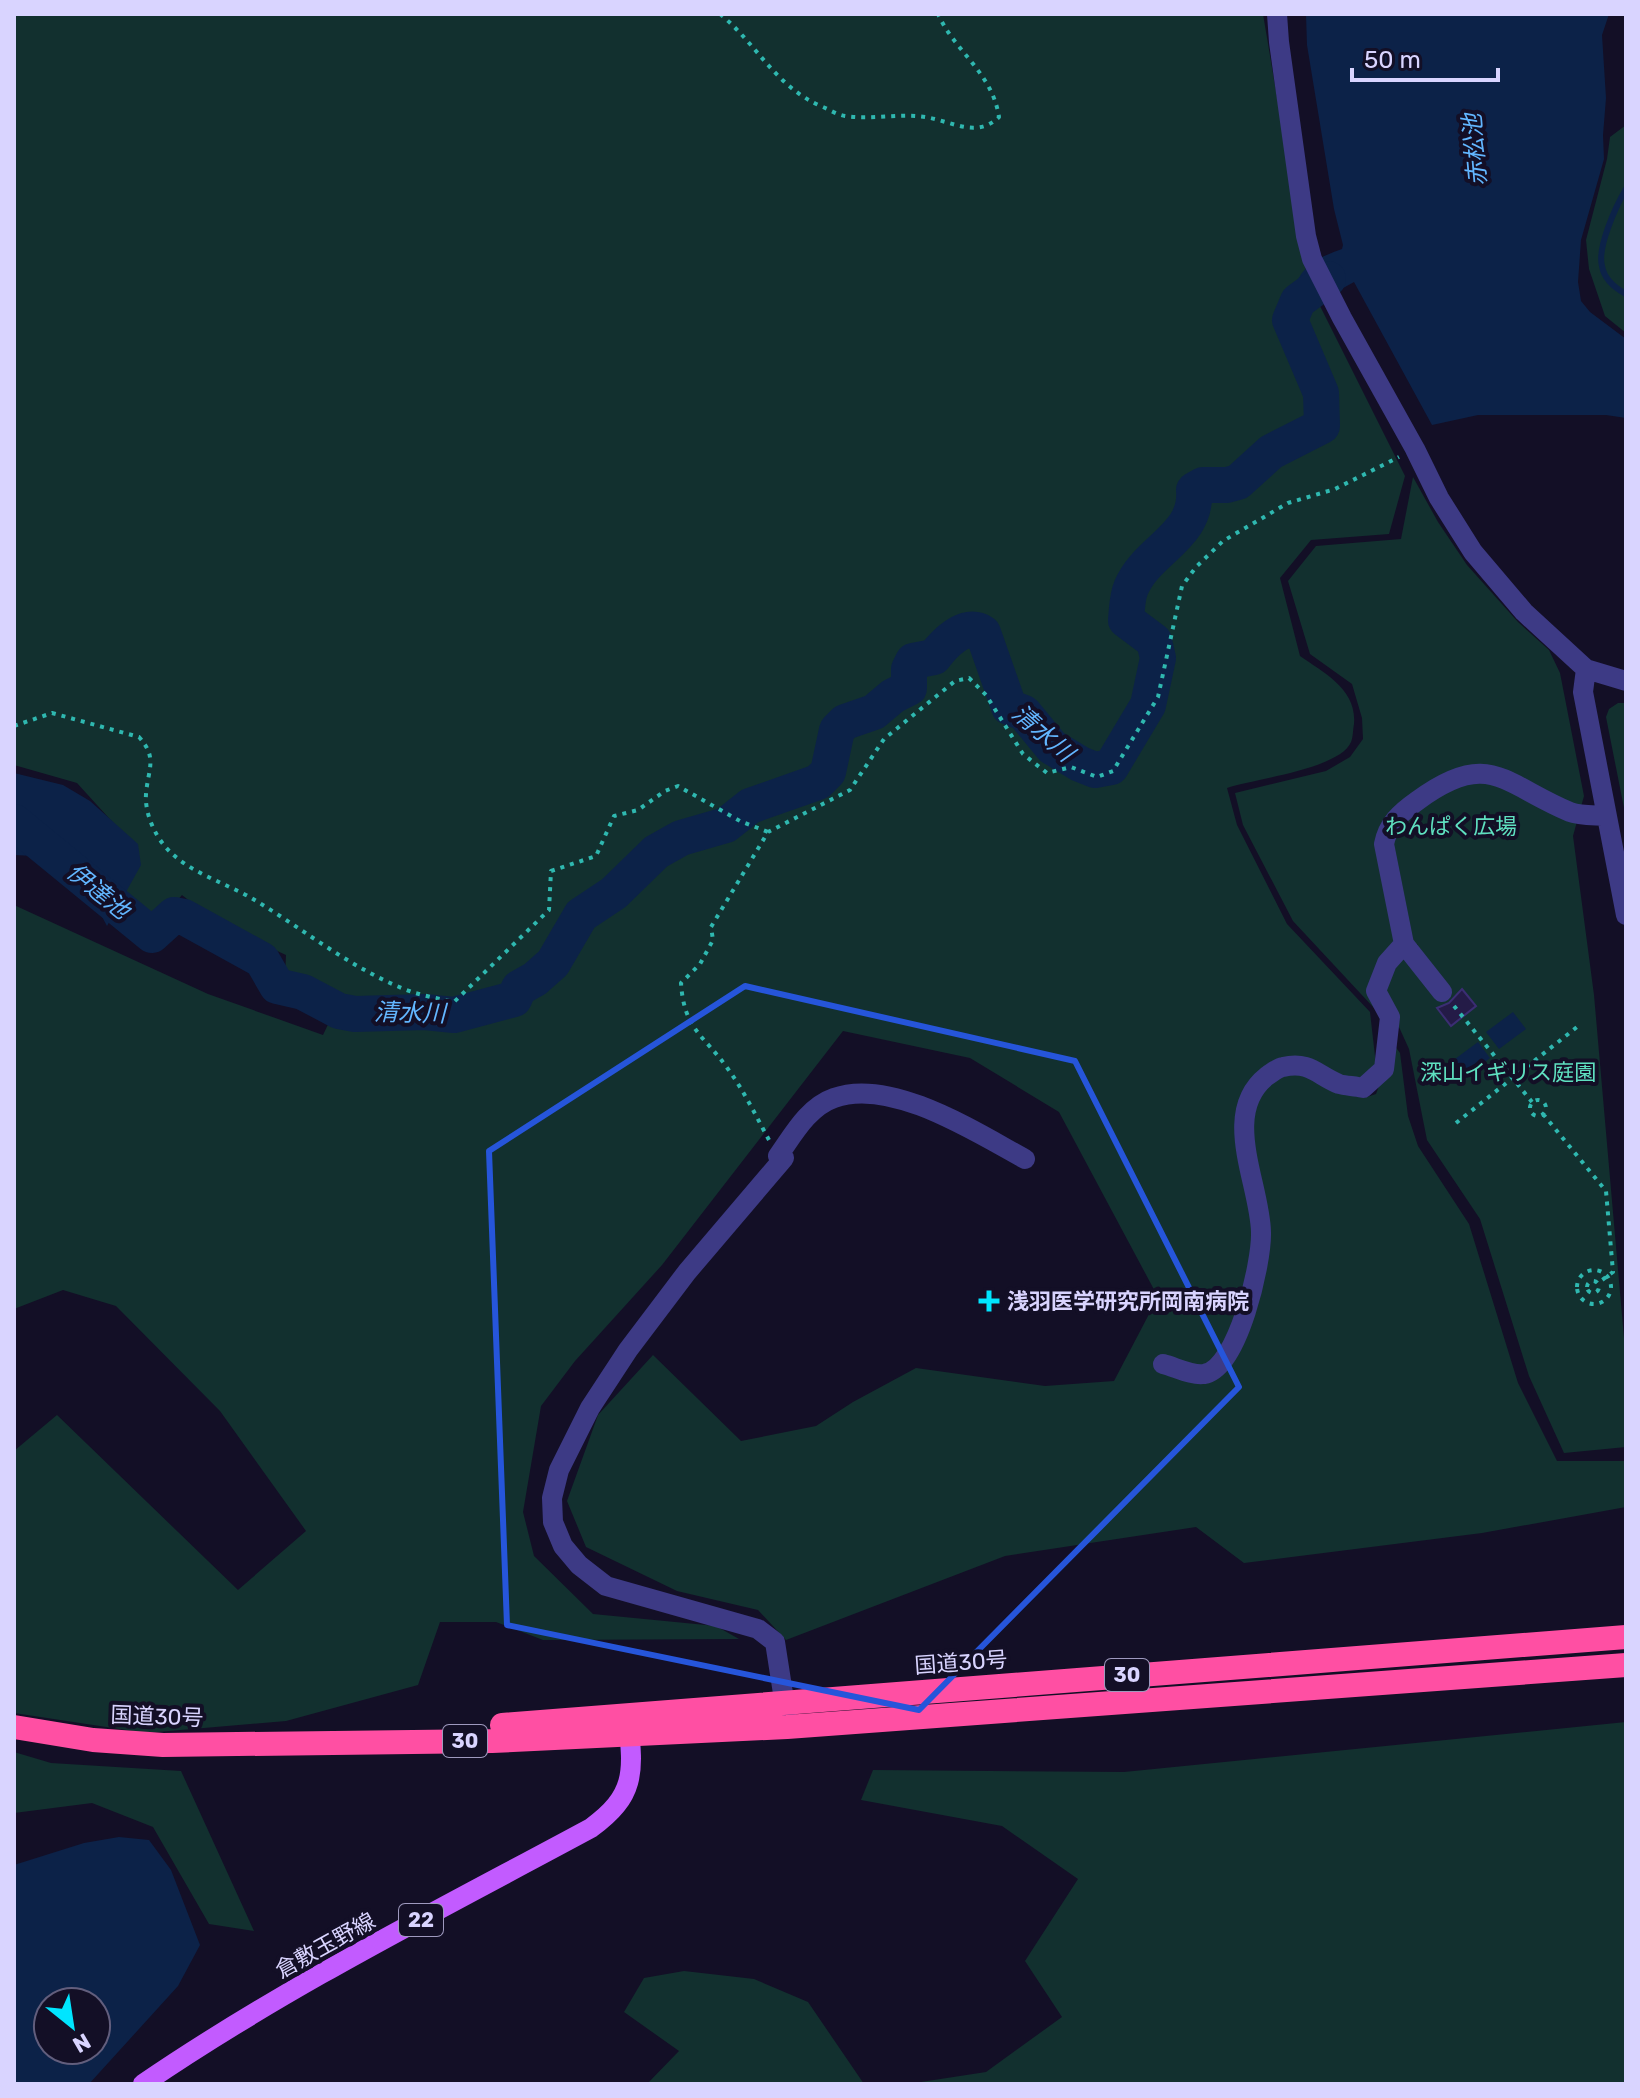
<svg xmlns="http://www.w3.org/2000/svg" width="1640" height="2098" font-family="Rubik,'Noto Sans JP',sans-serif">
	<rect width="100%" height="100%" fill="#130f26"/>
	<path fill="#12302f" d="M14,14H1263L1308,282L1405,476L1389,534L1311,540L1280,578L1300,656C1324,673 1357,689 1354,724C1353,729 1353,738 1351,742C1340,769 1253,779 1227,788L1237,825L1287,924L1370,1012L1376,1065L1352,1094L1367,1097L1376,1094L1394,1045L1400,1053L1408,1116L1418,1146L1469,1224L1518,1383L1557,1461H1626V1507L1482,1533L1244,1563L1196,1527L1005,1556L786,1640L758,1610L677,1591L586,1547L567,1501L598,1415L653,1355L741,1441L816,1426L853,1402L916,1368L1045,1386L1114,1381L1158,1297L1059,1112L970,1058L843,1031L662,1265L575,1361L541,1406L523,1512L534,1556L593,1614L716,1626L739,1639L543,1640L496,1622H440L418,1685L286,1721L146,1733L14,1713V1451L57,1415L238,1590L306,1531L220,1411L116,1306L63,1290L14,1309V905L208,994L323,1035L336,1008L316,991L285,979L286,955L219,924L182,895L157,923L115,881L117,827L77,783L14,765Z
		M1626,125V333L1605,316L1589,269L1586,240L1607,159L1610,137Z
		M1413,477L1438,522L1467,565L1518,622L1549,650L1560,673L1584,796L1573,836L1594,995L1626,1361V1447L1564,1453L1529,1376L1480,1219L1427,1140L1409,1049L1384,994L1398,962L1418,944L1395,946L1374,1008L1293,921L1243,825L1235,793L1326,771L1350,757L1363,739L1362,718L1352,684L1310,654L1288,581L1316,546L1401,539Z
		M1618,703H1626V818L1606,717L1609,709Z
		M1626,1722V2084H908L986,2072L1062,2017L1025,1961L1078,1879L1002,1826L861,1800L873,1770L1124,1772Z
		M14,1752L51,1763L181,1771L254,1931L209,1924L153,1827L92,1803L14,1813Z
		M684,1971L754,1979L808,2002L864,2084H647L679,2051L624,2012L644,1978Z"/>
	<path fill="#0c2248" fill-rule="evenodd" d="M1306,14H1609L1602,35L1606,98L1603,135L1604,159L1581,240L1578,282L1581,301L1590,312L1626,339V418L1606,415H1478L1432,425L1354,282L1300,312L1287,309C1293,300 1292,293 1296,284C1304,263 1323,256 1342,249L1343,245L1334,209L1307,45Z
		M14,773L63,785L90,801L138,844L141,865L107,926L90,894L35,856L14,855Z
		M1513,1012L1526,1029L1499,1049L1486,1032Z
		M1478,1042L1490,1058L1463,1079L1451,1062Z
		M119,1837L149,1840L171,1870L200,1945L178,1986L89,2084H14V1865L84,1843ZM96,2002V2050H48V2002Z"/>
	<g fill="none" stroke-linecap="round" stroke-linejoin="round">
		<path stroke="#0c2248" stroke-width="6" d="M1626,189C1616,206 1597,247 1602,266C1604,279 1615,288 1626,294"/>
		<path stroke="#0c2248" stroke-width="36" d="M14,822L152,935L174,915L184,917L262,960L277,986L303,992L339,1011L355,1014L425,1012L454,1015L514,999L519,988L535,979L553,963L581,915L614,893L656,852L681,838L726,825L750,806L818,782L828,772L837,730L845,722L874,712L893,696L909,688V669L913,661L934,657C944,644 965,621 983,633L1009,707L1024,713L1052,747L1080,764L1095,770L1111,767L1148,705L1158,658L1154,641L1126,620C1127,610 1127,597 1131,588C1147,549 1198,537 1194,490L1203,485H1227L1238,482L1271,452L1322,426L1321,393L1290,320L1298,301L1328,279"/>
	</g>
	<path fill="#241b47" stroke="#3b2d73" stroke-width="2" d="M1462,989L1476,1006L1451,1026L1437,1008L1449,1003Z"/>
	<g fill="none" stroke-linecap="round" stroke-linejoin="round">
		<path stroke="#2fb8b0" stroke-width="4" stroke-dasharray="4 6" stroke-linecap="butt" d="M720,14C758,45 775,87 823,107C830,110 838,115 845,116C871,120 899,113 925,117C952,121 976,139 999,117C992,72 955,52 938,14
			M14,726L52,713L139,737C158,758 148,769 146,794C145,808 150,823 157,835C177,870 221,880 253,899C305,930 354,971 412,992C425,996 440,999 454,1002L549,910L551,871L596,856L614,816L638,810L665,791L678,786L740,821L768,832
			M1454,1006L1532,1102
			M1530 1108a8 8 0 1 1 16 0a8 8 0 1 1-16 0Z
			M1543,1114L1606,1191L1613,1272L1598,1283
			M1456,1123L1577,1027
			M769,1140C756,1116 744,1091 728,1069C704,1035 684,1030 681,983L700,964L713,940L711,927L768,832L850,790L884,739L955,681L969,678L986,695L1023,754L1047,773L1071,767L1097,777L1113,771L1158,697L1182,586L1196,567L1223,541L1288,503L1335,489L1399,457
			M1577 1287a17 17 0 1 1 34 0a17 17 0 1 1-34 0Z
			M1587 1287a6 6 0 1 1 12 0a6 6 0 1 1-12 0Z"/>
		<path stroke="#3d3a85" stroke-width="20" d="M1277,14L1279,42L1306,236L1312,259L1342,318L1415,449L1439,498L1473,552L1524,612L1586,669L1626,681
			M1586,669L1583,692L1626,915
			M1404,944L1442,992
			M1163,1364C1175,1367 1193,1376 1204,1374C1238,1369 1262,1262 1261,1232C1260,1184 1220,1113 1267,1076C1272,1073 1277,1068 1283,1067C1310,1061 1317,1075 1339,1084C1346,1086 1356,1086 1363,1088L1384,1069L1390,1017L1376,991L1387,963L1404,944L1384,844C1388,824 1400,813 1417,801C1489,748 1503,784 1570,812C1580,816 1595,815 1607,816
			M787,1719L775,1642L758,1629L606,1586L579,1565L563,1546L553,1522L552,1498L559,1470L590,1408L628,1350L687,1272L784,1158L778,1156C793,1135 808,1107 834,1098C891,1077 977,1133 1025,1159"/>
		<path stroke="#c25bff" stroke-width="20" d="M143,2084C285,1987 439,1910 591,1828C635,1796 634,1773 628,1721"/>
		<path stroke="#ff4fa3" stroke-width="24" d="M502,1725L1626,1637
			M14,1727L93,1740L163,1745L492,1741L787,1727L1626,1665"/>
	</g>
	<path fill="none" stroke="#2655da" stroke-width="6" stroke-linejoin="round" d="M745,986L1075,1061L1239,1387L919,1710L507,1625L489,1151Z"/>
	<path fill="#00e5ff" stroke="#130f26" stroke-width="3" d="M985 1289h8v8h8v8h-8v8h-8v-8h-8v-8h8z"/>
	<g text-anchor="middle" stroke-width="8" stroke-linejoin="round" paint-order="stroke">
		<g fill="#130f26" stroke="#9e99be" stroke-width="2">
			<rect x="1105" y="1659" width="44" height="32" rx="6"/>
			<rect x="443" y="1725" width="44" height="32" rx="6"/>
			<rect x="399" y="1904" width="44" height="32" rx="6"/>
		</g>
		<g font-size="20" font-weight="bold" fill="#d9d4ff">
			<text x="1127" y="1682">30</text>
			<text x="465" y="1748">30</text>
			<text x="421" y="1927">22</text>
		</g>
		<g font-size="22" fill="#5fe0c0" stroke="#130f26">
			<text x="1451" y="834">わんぱく広場</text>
			<text x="1508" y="1080">深山イギリス庭園</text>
		</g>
		<g font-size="22" font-weight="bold" fill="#d9d4ff" stroke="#130f26" text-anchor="start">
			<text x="1007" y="1309">浅羽医学研究所岡南病院</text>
		</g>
		<g font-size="22" fill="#d9d4ff" stroke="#130f26">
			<text transform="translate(961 1662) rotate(-4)" y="8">国道30号</text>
			<text transform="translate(157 1716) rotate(2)" y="8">国道30号</text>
			<text transform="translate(325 1945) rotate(-29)" y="8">倉敷玉野線</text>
		</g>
		<g font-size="24" font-style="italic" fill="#62b6ff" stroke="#130f26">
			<text transform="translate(1475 150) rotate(-95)" y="8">赤松池</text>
			<text transform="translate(1043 733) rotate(41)" y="8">清水川</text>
			<text transform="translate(98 891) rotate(39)" y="8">伊達池</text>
			<text transform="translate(410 1013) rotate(1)" y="8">清水川</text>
		</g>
	</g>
	<rect width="1640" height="2098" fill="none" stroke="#d9d4ff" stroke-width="32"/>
	<g transform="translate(72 2026) rotate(150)"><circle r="38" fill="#130f26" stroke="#625e7d" stroke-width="2"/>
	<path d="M0-6L14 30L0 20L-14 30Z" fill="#00e5ff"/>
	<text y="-12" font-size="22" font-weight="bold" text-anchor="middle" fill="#d9d4ff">N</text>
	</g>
	<path d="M1352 68v12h146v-12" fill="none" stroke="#d9d4ff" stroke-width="4"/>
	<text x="1364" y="68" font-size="24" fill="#d9d4ff" stroke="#130f26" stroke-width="6" paint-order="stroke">50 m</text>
</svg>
